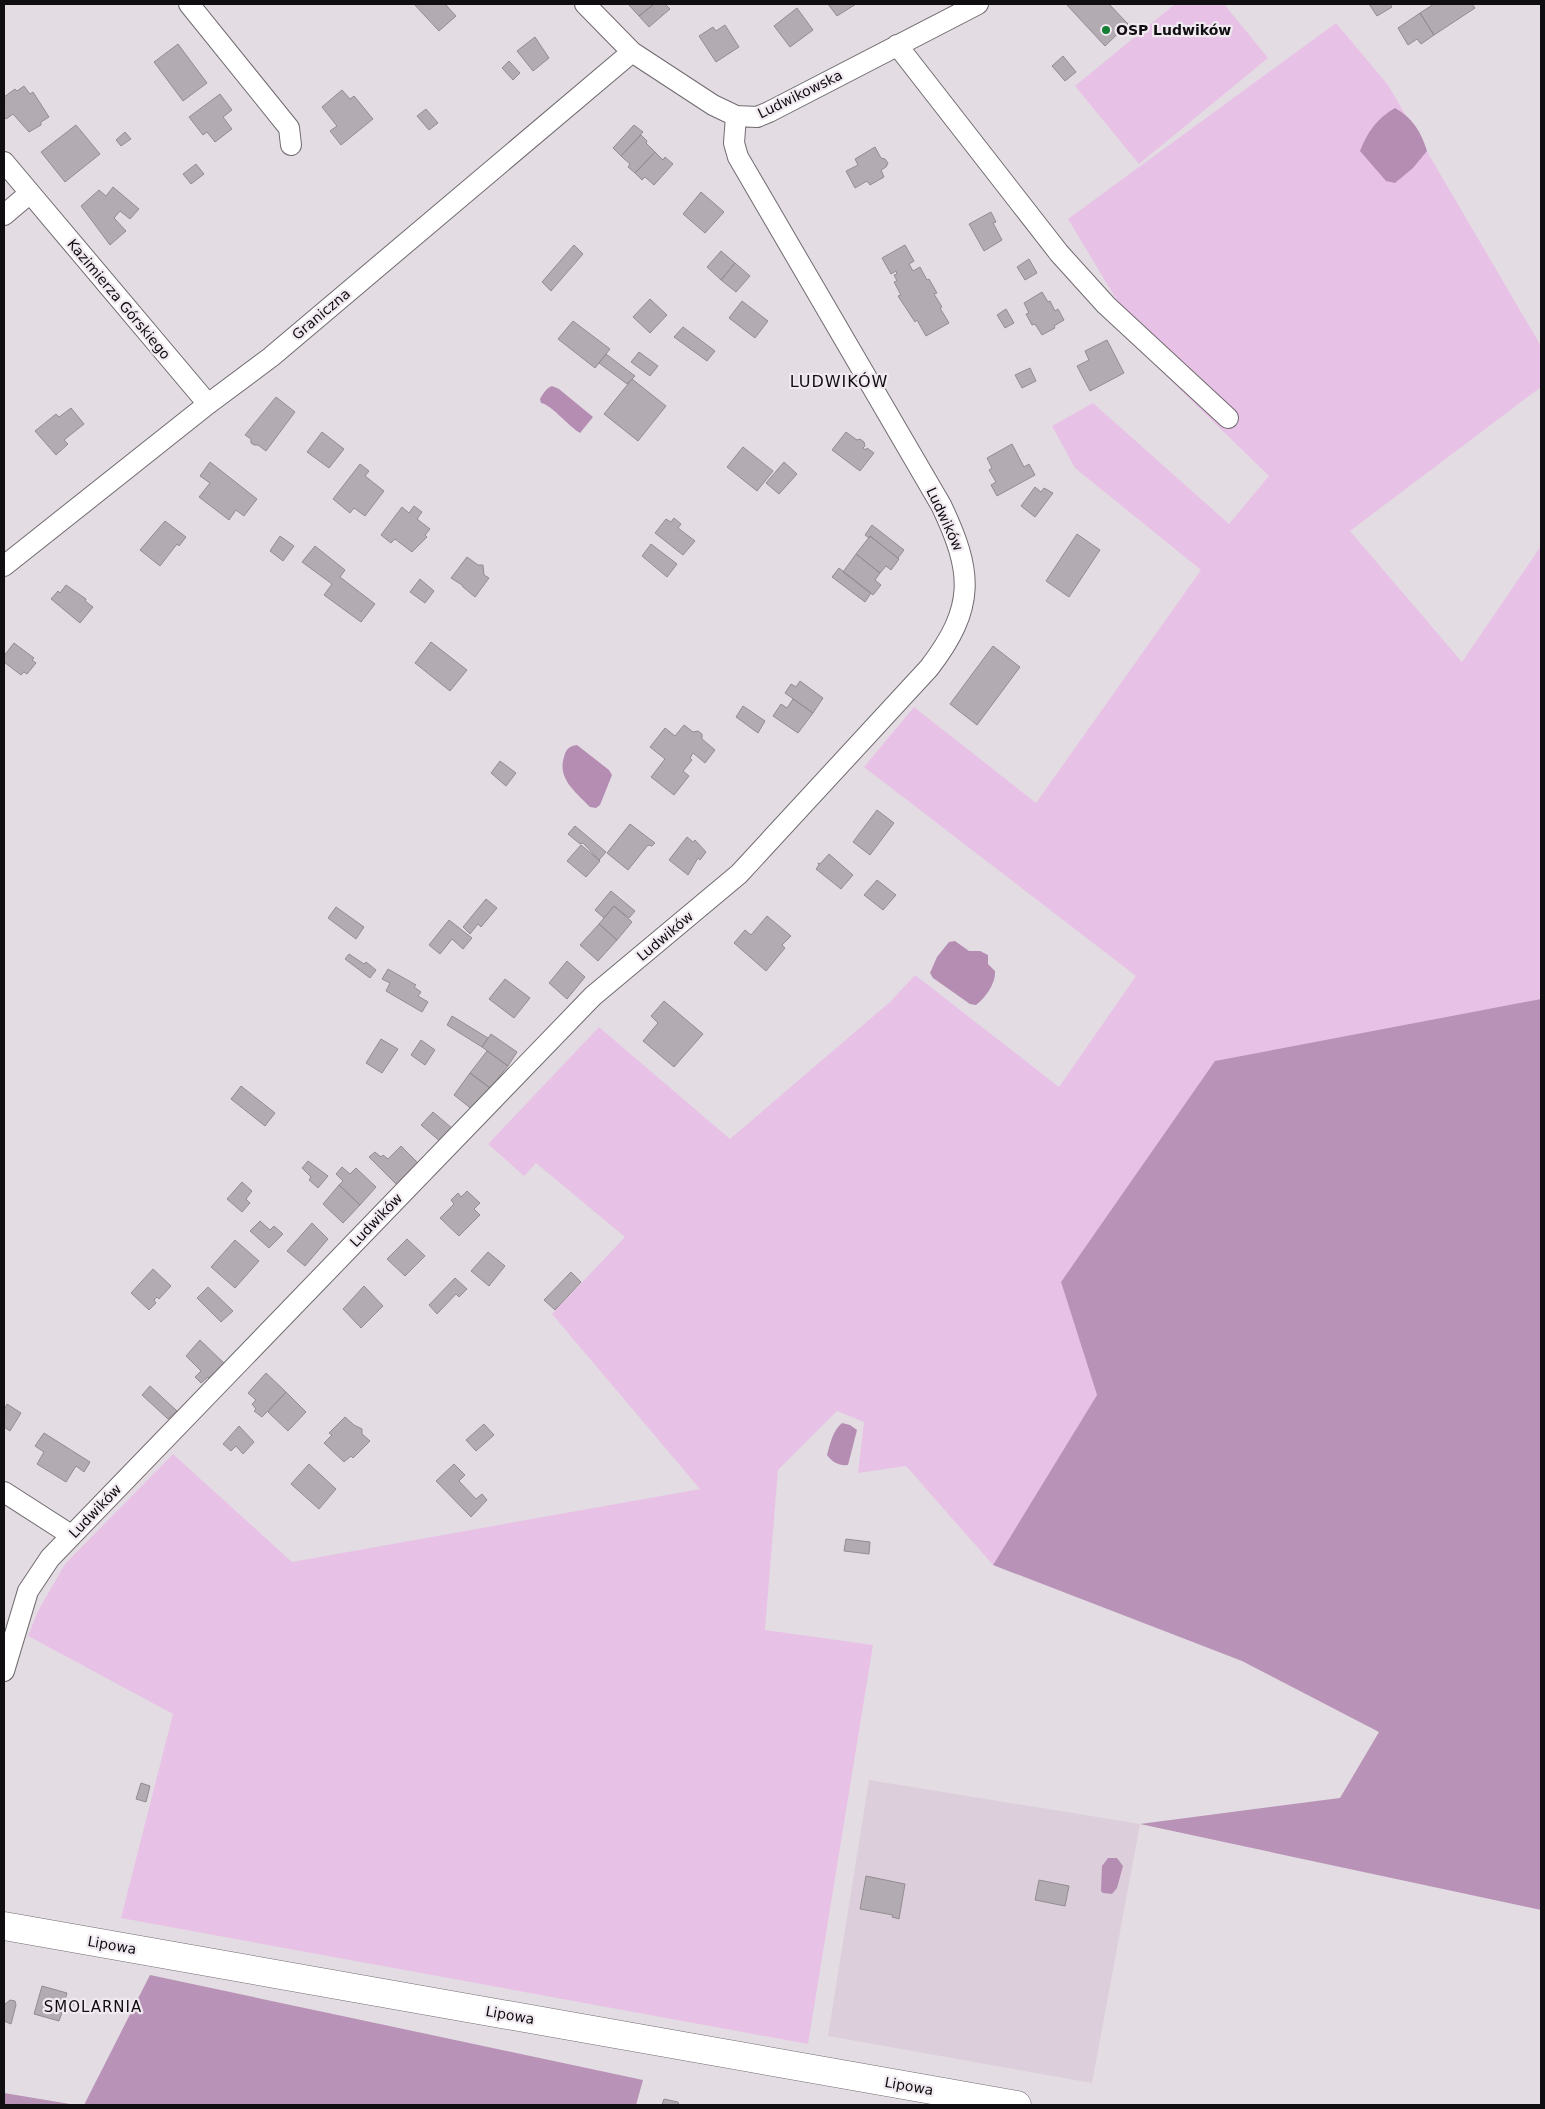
<svg xmlns="http://www.w3.org/2000/svg" width="1545" height="2109" font-family="'DejaVu Sans',sans-serif">
	<rect width="100%" height="100%" fill="#e3dce3"/>
	<path fill="#dccfdb" d="M869,1780L1140,1824L1092,2083L828,2036Z"/>
	<path fill="#e8c2e6" d="M1175,4H1224L1268,58L1139,164L1075,86Z
		M1336,23L1388,85L1541,346V387L1350,531L1462,662L1541,546V999L1222,1060L1061,1282L1097,1395L993,1565L906,1466L858,1473L864,1422L837,1411L778,1470L765,1630L873,1645L808,2044L121,1918L173,1714L28,1636L38,1611L65,1564L173,1454L292,1562L700,1489L552,1314L625,1237L536,1163L524,1176L488,1144L599,1027L730,1139L890,1002L915,975L1059,1087L1136,976L864,767L914,707L1036,803L1201,570L1075,468L1052,426L1093,403L1229,524L1269,476L1157,367L1068,219Z"/>
	<path fill="#b992b7" d="M1541,999V1910L1140,1824L1340,1798L1379,1732L1242,1661L993,1565L1097,1395L1061,1282L1215,1061Z
		M150,1975L643,2080L636,2105H84Z
		M4,2093L76,2105H4Z"/>
	<path fill="#b58db3" d="M1395,108C1413,118 1421,132 1427,151L1413,168L1395,183L1386,181L1360,151C1367,133 1377,118 1395,108Z
		M552,386L559,389L593,417L580,433C568,426 552,405 541,403L540,399C543,394 546,388 552,386Z
		M577,745L609,770L612,775L600,805L596,808L590,807C576,792 557,779 564,757C566,749 569,746 577,745Z
		M955,941L969,951H980L988,955V964L995,971C996,983 986,997 976,1005L970,1004L933,978L930,973L937,957L949,942Z
		M842,1423L850,1425L857,1430L848,1465C839,1466 832,1462 827,1455C830,1444 833,1430 842,1423Z
		M1108,1858H1117L1123,1866L1117,1888L1112,1894L1103,1893L1101,1891L1102,1866Z"/>
	<path fill="#b2abb2" stroke="#938d93" d="M414,4H445L456,16L439,31Z
		M628,4H654L639,16Z
		M654,4H665L670,9L649,27L639,16Z
		M828,4H856L837,16Z
		M1066,4H1109L1128,24L1105,46Z
		M1369,4H1390L1392,7L1377,16Z
		M1434,4H1472L1475,8L1434,35L1420,13Z
		M797,8L813,30L790,47L774,26Z
		M1420,13L1434,35L1421,44L1417,39L1408,45L1398,28Z
		M725,25L739,47L716,62L699,36L713,27L716,31Z
		M535,37L549,58L533,71L517,51Z
		M178,44L207,83L183,101L154,62Z
		M1063,56L1076,72L1065,81L1052,66Z
		M509,61L520,73L513,80L502,68Z
		M24,86L30,94L33,92L49,117L41,122V125L29,132L13,114L6,119L4,116V97L15,89L17,91Z
		M342,90L350,99L354,96L373,119L341,145L330,131L337,126L322,107Z
		M220,94L232,110L223,117L232,129L215,142L207,132L203,135L189,117Z
		M426,109L438,123L429,130L417,116Z
		M76,125L100,154L65,182L41,152Z
		M634,125L643,132L621,156L613,148Z
		M125,132L131,139L121,146L116,140Z
		M641,135L647,141L646,143L655,152L635,173L628,167L630,164L621,156Z
		M875,147L881,158L885,159L888,163L886,167L881,170L884,177L870,185L867,181L855,188L846,171L858,165L855,159Z
		M655,152L663,160L665,157L673,164L654,185L645,177L642,180L635,173Z
		M196,164L204,174L191,184L183,174Z
		M113,187L139,209L130,219L120,211L114,218L126,231L110,245L81,206L99,190L106,196Z
		M701,192L724,212L705,233L683,214Z
		M991,212L996,222L993,223L1002,240L984,251L969,224Z
		M574,245L583,254L551,291L542,282Z
		M905,245L914,261L909,264L913,271L920,267L927,280L929,279L937,293L934,294L942,307L940,308L949,323L926,336L917,320L915,322L898,296L901,295L894,282L897,281L894,275L897,274L896,271L891,274L882,258Z
		M721,251L735,263L721,280L707,267Z
		M1029,259L1037,273L1025,280L1017,267Z
		M735,263L750,276L736,292L721,280Z
		M1042,292L1048,302L1050,301L1055,311L1058,309L1064,320L1054,326L1055,328L1042,335L1035,324L1032,325L1026,314L1029,313L1024,303Z
		M650,299L667,315L650,333L633,317Z
		M742,301L768,321L755,338L729,318Z
		M1006,309L1014,323L1005,328L997,315Z
		M573,321L610,349L595,368L558,339Z
		M683,327L715,351L707,361L674,337Z
		M1107,340L1124,373L1090,391L1077,366L1089,360L1085,351Z
		M639,352L658,366L650,376L631,362Z
		M606,354L635,376L627,384L599,363Z
		M1030,368L1036,381L1022,388L1015,375Z
		M632,379L666,406L638,441L604,414Z
		M276,397L295,412L266,451L258,445H254L251,443V439L245,435Z
		M71,408L84,424L64,440L68,444L56,455L35,431L56,414L59,417Z
		M322,432L344,449L329,468L307,452Z
		M846,432L857,440L860,439L864,442L865,446L863,448L866,450L867,448L874,453L860,471L832,450Z
		M1012,444L1024,467L1029,464L1035,475L997,496L991,485L996,482L989,470L992,468L987,458Z
		M743,447L773,471L757,491L727,467Z
		M210,462L257,499L244,516L236,510L229,520L199,497L210,483L200,476Z
		M784,462L797,474L779,494L766,483Z
		M360,464L369,471L365,476L384,491L365,516L354,508L350,513L333,499Z
		M1035,487L1041,492L1044,488L1053,493L1035,517L1021,506Z
		M414,506L422,512L417,519L430,529L425,535L427,537L412,552L395,539L391,543L381,535L402,507L409,513Z
		M674,518L681,524L678,528L695,541L683,555L655,533L666,519L671,522Z
		M165,521L186,537L179,546L177,544L160,566L140,550Z
		M872,525L904,550L898,558L870,536L869,538L865,535Z
		M1077,534L1100,550L1069,597L1046,581Z
		M280,536L294,546L283,561L270,551Z
		M870,536L899,559L891,570L886,566L880,573L856,554Z
		M651,544L677,564L667,577L642,556Z
		M315,546L345,570L340,577L375,604L361,622L324,595L332,584L302,562Z
		M856,554L880,573L875,580L881,585L873,595L843,572Z
		M467,557L478,565H483L484,575L489,578L475,597L463,587L462,585L451,578Z
		M839,568L871,593L865,602L832,577Z
		M420,579L434,591L425,603L410,592Z
		M66,585L86,599L85,601L93,607L80,623L51,599L58,591L60,593Z
		M431,642L467,670L450,691L415,663Z
		M14,643L34,658L32,660L36,663L27,674L24,672L21,675L4,662V656Z
		M993,646L1020,667L977,725L950,704Z
		M800,681L823,698L813,713L785,693L791,684L796,687Z
		M793,699L813,713L798,733L773,716L781,704L787,708Z
		M743,706L765,721L758,733L736,717Z
		M684,725L693,732L698,731L702,734V739L715,750L705,763L693,753L690,758L692,760L683,771L689,776L674,795L651,777L665,759L650,747L665,728L675,736Z
		M500,761L516,773L506,786L491,773Z
		M877,810L894,823L870,855L853,842Z
		M630,824L655,843L652,846L648,845L628,870L607,853Z
		M575,826L606,852L599,860L583,843L580,844L568,834Z
		M687,837L693,842L695,840L706,852L700,860L698,858L688,875L669,860Z
		M581,845L600,861L586,877L567,861Z
		M829,854L853,875L841,889L816,869L819,865L818,863L820,864Z
		M877,880L896,895L883,910L864,895Z
		M611,891L635,911L629,918L614,906L604,918L595,910Z
		M486,899L497,908L481,927L478,924L470,934L463,927Z
		M614,906L632,922L617,940L599,924Z
		M336,907L364,927L356,939L328,918Z
		M767,916L791,936L782,945L785,948L766,971L734,943L745,930L751,935Z
		M449,920L472,938L463,949L452,939L440,954L429,945Z
		M599,924L617,940L598,961L580,945Z
		M349,954L364,964L366,962L376,970L370,978L345,959Z
		M567,961L585,977L567,999L549,983Z
		M388,969L416,985L414,987L421,992L418,996L428,1002L422,1012L386,991L390,983L382,979Z
		M505,979L530,998L514,1018L489,999Z
		M664,1001L703,1034L674,1067L643,1041L658,1023L651,1016Z
		M452,1016L488,1038L482,1047L447,1025Z
		M491,1034L517,1052L508,1066L482,1047Z
		M381,1039L398,1049L382,1073L366,1063Z
		M421,1040L435,1050L425,1065L411,1055Z
		M487,1051L508,1066L490,1088L470,1073Z
		M470,1073L490,1088L473,1110L454,1095Z
		M241,1086L275,1113L265,1126L231,1099Z
		M433,1112L453,1129L441,1142L421,1125Z
		M401,1146L419,1164L398,1186L369,1157L375,1152L381,1157L383,1155L388,1159Z
		M308,1161L328,1176L318,1188L309,1180L311,1177L302,1168Z
		M342,1167L350,1174L356,1168L376,1187L360,1205L339,1185L343,1181L336,1174Z
		M242,1182L252,1191L246,1199L250,1203L242,1212L227,1199Z
		M339,1185L360,1205L343,1223L323,1204Z
		M467,1191L480,1203L474,1209L480,1215L459,1236L440,1218L454,1204L451,1200L458,1193L461,1197Z
		M260,1221L270,1230L274,1226L283,1234L269,1248L250,1231Z
		M312,1223L328,1239L305,1266L287,1251Z
		M407,1239L425,1256L405,1276L387,1259Z
		M235,1240L259,1261L235,1288L211,1267Z
		M488,1252L505,1266L489,1286L471,1271Z
		M153,1269L171,1286L159,1299L157,1297L154,1300L156,1303L149,1310L131,1293Z
		M571,1272L581,1282L555,1310L544,1300Z
		M455,1278L467,1289L459,1297L456,1294L437,1314L429,1305Z
		M364,1286L383,1306L361,1328L343,1309Z
		M208,1287L233,1311L221,1322L197,1298Z
		M200,1340L228,1367L213,1383L208,1377L201,1383L195,1377L201,1371L186,1356Z
		M266,1373L286,1392L262,1417L254,1411L256,1409L252,1404L256,1400L248,1393Z
		M150,1386L177,1411L168,1419L142,1395Z
		M286,1392L306,1412L288,1431L268,1412Z
		M7,1404L21,1413L10,1431L4,1427V1410Z
		M345,1417L354,1425L362,1429V1434L370,1441L353,1458L351,1456L344,1462L324,1443L332,1435L329,1433Z
		M484,1424L494,1435L476,1451L466,1440Z
		M239,1426L254,1442L243,1454L236,1446L231,1451L223,1444Z
		M44,1433L90,1462L84,1472L76,1466L66,1482L37,1464L44,1452L35,1446Z
		M309,1464L336,1489L319,1509L291,1484Z
		M454,1464L465,1475L459,1481L476,1499L482,1494L487,1500L471,1517L436,1481Z
		M846,1539L870,1542L869,1554L844,1551Z
		M141,1783L150,1786L146,1802L136,1799Z
		M866,1876L905,1884L899,1919L892,1917L893,1915L860,1909Z
		M1039,1880L1069,1886L1065,1906L1035,1900Z
		M42,1986L67,1993L65,2000L74,2003L71,2009L64,2007L59,2021L34,2014Z
		M10,2000L15,2001L16,2005L11,2024L4,2021V2005Z
		M664,2099L678,2102L679,2105H662Z"/>
	<g fill="none" stroke-linecap="round" stroke-linejoin="round">
		<g stroke="#716b70" stroke-width="22">
			<path id="minor" d="M189,4L289,128L291,145
				M585,4L632,52L713,105L736,116L757,117L769,112L978,4
				M897,45L1059,253L1106,305L1228,418
				M4,162L208,404
				M4,215L30,193
				M4,566L208,404L271,357L632,52
				M4,1492L71,1535
				M4,1671L28,1591L50,1558L593,996L739,874L929,668C976,607 973,572 941,505L738,157L734,143L736,116"/>
		</g>
		<g stroke="#716b70" stroke-width="29">
			<path id="secondary" d="M4,1926L1017,2105"/>
		</g>
		<use href="#minor" stroke="#fff" stroke-width="20"/>
		<use href="#secondary" stroke="#fff" stroke-width="28"/>
	</g>
	<circle fill="#147f34" stroke="#f1e9f0" stroke-width="2" cx="1106" cy="30" r="5"/>
	<g text-anchor="middle" stroke-width="4.5" stroke-linejoin="round" paint-order="stroke">
		<g font-size="14" font-weight="bold" fill="#100e10" stroke="#f1e9f0" text-anchor="start">
			<text x="1116" y="35">OSP Ludwików</text>
		</g>
		<g font-size="14" fill="#100e10" stroke="#f1e9f0">
			<text transform="translate(800 94) rotate(-26)" y="5">Ludwikowska</text>
			<text transform="translate(119 299) rotate(50)" y="5">Kazimierza Górskiego</text>
			<text transform="translate(321 314) rotate(-40)" y="5">Graniczna</text>
			<text transform="translate(945 519) rotate(65)" y="5">Ludwików</text>
			<text transform="translate(665 936) rotate(-40)" y="5">Ludwików</text>
			<text transform="translate(376 1220) rotate(-46)" y="5">Ludwików</text>
			<text transform="translate(95 1511) rotate(-46)" y="5">Ludwików</text>
			<text transform="translate(112 1945) rotate(10)" y="5">Lipowa</text>
			<text transform="translate(510 2015) rotate(10)" y="5">Lipowa</text>
			<text transform="translate(909 2086) rotate(10)" y="5">Lipowa</text>
		</g>
		<g font-size="15" letter-spacing="1" fill="#100e10" stroke="#f1e9f0">
			<text x="93" y="2012">SMOLARNIA</text>
		</g>
		<g font-size="16" letter-spacing="1" fill="#100e10" stroke="#f1e9f0">
			<text x="839" y="387">LUDWIKÓW</text>
		</g>
	</g>
	<rect width="1545" height="2109" fill="none" stroke="#100e10" stroke-width="10"/>
</svg>
